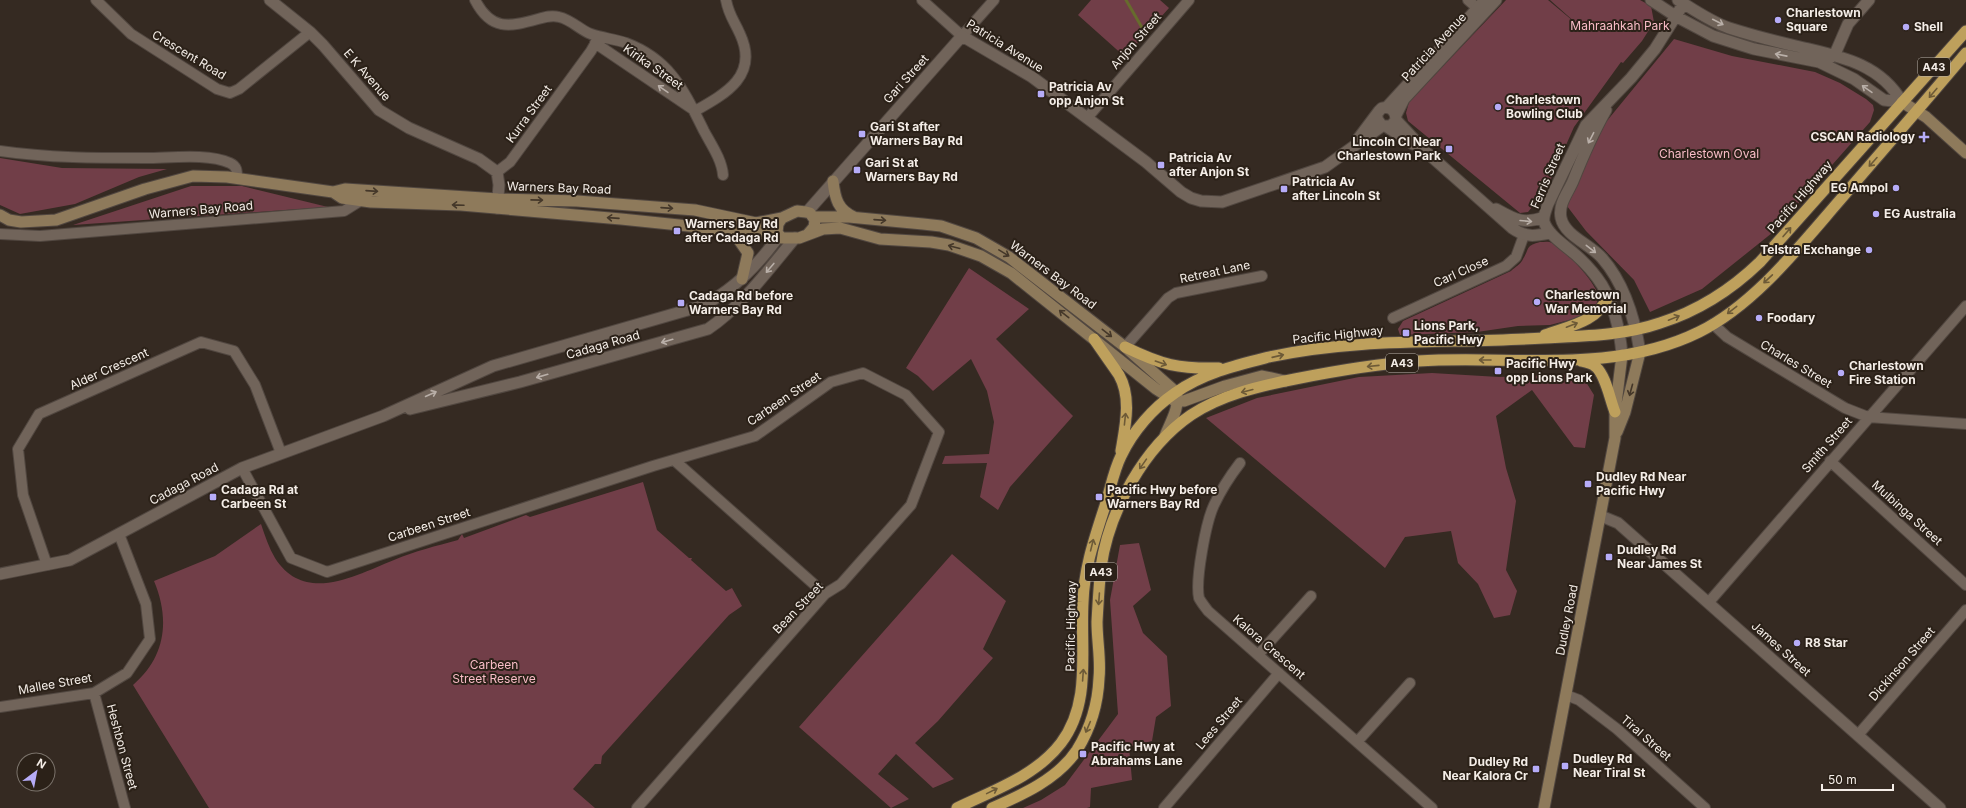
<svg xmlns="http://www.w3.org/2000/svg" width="1966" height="808" font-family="Inter,sans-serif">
	<rect width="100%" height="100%" fill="#352a22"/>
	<path fill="#713e48" d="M1091,0H1160L1169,8L1125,57L1078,15Z
		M1506,0H1548L1585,31L1550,0H1640L1651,6L1654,22L1642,41L1623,63L1621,62L1574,127L1546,190L1528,212L1520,213L1408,121L1406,113L1409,102Z
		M1674,39L1732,56L1815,72L1840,83L1866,99L1873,105L1874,110L1870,122L1772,233L1702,289L1650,312L1634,280L1586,231L1567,206L1597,133Z
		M0,158L62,168L167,169L139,177L75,204L20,214L0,205Z
		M191,186H242L328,207L73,225Z
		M1540,242C1544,242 1549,241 1552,243C1565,249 1592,279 1597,292C1599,299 1597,304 1593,310L1573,319L1550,325L1518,326L1477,332L1400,335L1398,329L1403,321L1511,271C1515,267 1521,264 1523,259C1530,248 1525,246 1540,242Z
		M969,268L1029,309L996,339L1073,416L1010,487L998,510L980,497L987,463L942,464L945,456L989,454L994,422L987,391L971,359L933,391L918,376L906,368Z
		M1432,373L1499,377L1581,374L1594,395L1585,448L1574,447L1532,390L1496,416L1506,468L1516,501L1506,570L1517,591L1510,615L1494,618L1478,584L1458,563L1451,531L1405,537L1385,568L1206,418L1257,398L1359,377Z
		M643,482L657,530L689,558H692L691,560L726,591L732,588L742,606L729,615L602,756L601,764H595L573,789L595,808H209L133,685C166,657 170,619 154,581L215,556L261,524C265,536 269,548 275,558C305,605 356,575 394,560C415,551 436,546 458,540L462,534L464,538L526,515L530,517Z
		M1139,543L1151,590L1133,606L1143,633L1167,656L1171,706L1156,717L1152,741L1129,747L1132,780L1091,788L1090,807L1087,808H1023L1041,800L1065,785L1118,714L1110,600L1120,545Z
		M952,554L1006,601L983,649L993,658L938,721L915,743L954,779L933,788L896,754L878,774L909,799L891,808L799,727Z"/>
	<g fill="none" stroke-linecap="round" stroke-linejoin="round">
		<path stroke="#676b2d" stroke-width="3" d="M1126,0L1144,31"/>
		<g stroke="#514740" stroke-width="12">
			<path id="minor" d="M96,0L131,34L217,89L230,93L239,89L310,32
				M475,0C491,31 509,27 538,19C545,17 552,15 559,17C572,20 580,30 591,34C602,38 615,39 626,43C671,60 684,91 704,131C711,144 722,160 723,175
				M922,0L962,36L994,0
				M1468,0L1483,13
				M595,43L694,110
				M695,111C727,93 759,75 740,34C734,20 729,16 726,0
				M1087,118L1189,0
				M0,151C48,158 97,158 146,158C170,158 208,153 230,163C237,166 237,171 237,178
				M497,172L510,162L591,51L599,37
				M0,234L40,236L344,211L360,201
				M1393,318L1506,266L1516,257L1524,235
				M1713,324L1727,337L1845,408L1868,417L1966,424
				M1125,347L1168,298L1176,293L1262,276
				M674,460L825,594
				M1830,461L1966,585
				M1240,463C1230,476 1221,490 1214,505C1206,522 1195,580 1199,598C1201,602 1205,607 1208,611L1432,808
				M242,468L291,558L327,572L653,466L755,436L831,382L863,373L906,395L939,432L911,505L841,584L825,594L637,808
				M47,565L23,495L18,449L39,414L201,342L234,351L255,385L281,453
				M1709,602L1966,306
				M1258,655L1311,596
				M94,693L125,808
				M1566,695L1579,700L1617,729L1705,808
				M0,707L94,693L127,673L150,639L146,604L119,534
				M1858,735L1966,610
				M1357,742L1410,683
				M1164,808L1279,673"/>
		</g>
		<g stroke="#514740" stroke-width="13">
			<path id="tertiary" d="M270,0L310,32L323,45L379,110L409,128L479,159L497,172L499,185L497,208
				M1651,0L1677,17L1713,36L1754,49L1819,62L1854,79L1884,100L1902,102
				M1678,0C1694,10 1711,22 1729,28C1751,35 1774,41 1796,46C1837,56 1879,62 1902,102
				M1830,58L1835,54L1848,24L1869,0
				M1387,107L1485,0
				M1606,110C1593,133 1583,156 1573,181C1568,193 1558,204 1561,218C1565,236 1590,244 1602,258C1624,283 1635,320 1640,352
				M1396,115L1404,99L1496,0
				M1396,120L1425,151L1512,228C1526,238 1535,236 1551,233
				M1387,127L1413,144
				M1358,139L1379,111L1382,108C1391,106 1396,111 1396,120L1391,126H1382L1377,119V115
				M1496,209C1514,219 1523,225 1544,217
				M807,212L962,36L1032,77L1146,162L1181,192L1191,198L1201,201L1222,202L1325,167L1382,126
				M1622,355C1620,331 1615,307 1602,285C1595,274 1586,264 1576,255C1566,246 1549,236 1544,222C1543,216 1546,210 1548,204L1586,125L1631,78L1655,49L1684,3
				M410,409L520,382L708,329C743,305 768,270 795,238
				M1601,516L1618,523L1940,808
				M0,574L70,560L242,468L383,416L493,366L705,305C737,286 757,266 779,236"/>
		</g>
		<g stroke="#514740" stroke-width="13">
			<path id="secondary" d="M1902,102L1926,117L1966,153
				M833,181C835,199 838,210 854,217
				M333,192L342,198L371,202L461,205L621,219L766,234L777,233
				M0,215L9,220L21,222L56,220L145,189L193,176L227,177L333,192L345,189L498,199L577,201L695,210L756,223L782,218L797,211L806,212L810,213L815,220L814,227L808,234
				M813,217H849L923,224L941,226L976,238L1009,257L1125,347L1176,392C1181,406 1170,423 1165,436
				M782,218L778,224L777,233L782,238H799L823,229L840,228L880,239L931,242L949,245L981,256L1011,273L1156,389L1173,400L1184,401L1225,386L1262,376L1285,381
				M732,230L748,253L742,279
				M1617,432L1625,412L1640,352
				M1544,808L1615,438V412L1622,355"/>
		</g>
		<g stroke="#514740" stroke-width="13">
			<path id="trunk" d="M1545,335C1569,326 1597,322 1608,297
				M1094,339C1102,351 1111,363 1119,375C1132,398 1125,427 1121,451
				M1125,347C1162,365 1178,369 1219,368
				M1581,361C1586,362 1592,363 1596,367C1606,376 1610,400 1615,412
				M957,808C992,791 1036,776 1061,743C1092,702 1080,650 1083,602C1084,569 1094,540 1104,509C1110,492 1113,472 1121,456C1133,431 1153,408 1175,393C1203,373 1237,365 1269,357C1360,337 1452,344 1544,338C1583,336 1622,336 1660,323C1698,311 1731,290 1760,262L1966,31
				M992,808C1022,795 1058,779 1077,750C1090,729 1098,703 1099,678C1101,660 1097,641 1097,622C1098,604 1099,585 1101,567C1109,511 1144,447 1191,415C1221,395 1259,386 1295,379C1335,371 1376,364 1418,361C1511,355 1612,375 1699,332C1754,305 1800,246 1840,200C1882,151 1925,102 1966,53"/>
		</g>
		<use href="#minor" stroke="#71645a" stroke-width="10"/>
		<use href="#tertiary" stroke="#71645a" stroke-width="11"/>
		<use href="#secondary" stroke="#8e7a5b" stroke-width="11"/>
		<use href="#trunk" stroke="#bea05c" stroke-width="11"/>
	</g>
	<defs><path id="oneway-shaft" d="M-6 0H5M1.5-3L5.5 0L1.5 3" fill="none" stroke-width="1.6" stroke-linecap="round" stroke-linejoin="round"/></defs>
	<g stroke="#b9afa8">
		<use href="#oneway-shaft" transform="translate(1718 22) rotate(27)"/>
		<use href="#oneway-shaft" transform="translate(1781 55) rotate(-169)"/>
		<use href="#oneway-shaft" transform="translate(663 89) rotate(-145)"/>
		<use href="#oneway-shaft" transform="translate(1867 89) rotate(-145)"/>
		<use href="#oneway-shaft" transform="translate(1591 138) rotate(117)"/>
		<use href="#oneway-shaft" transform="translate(1526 221) rotate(5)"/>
		<use href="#oneway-shaft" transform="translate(1591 249) rotate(38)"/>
		<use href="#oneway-shaft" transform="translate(770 268) rotate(130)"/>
		<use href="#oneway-shaft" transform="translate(667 341) rotate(164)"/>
		<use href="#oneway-shaft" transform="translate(542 376) rotate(164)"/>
		<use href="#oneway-shaft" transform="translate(431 394) rotate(-24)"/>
	</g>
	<g stroke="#6d5a37">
		<use href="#oneway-shaft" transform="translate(1933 93) rotate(130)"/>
		<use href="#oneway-shaft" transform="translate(1873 162) rotate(132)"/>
		<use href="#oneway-shaft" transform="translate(1787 232) rotate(-49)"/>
		<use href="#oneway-shaft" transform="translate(1768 279) rotate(137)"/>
		<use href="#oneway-shaft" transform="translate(1732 310) rotate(142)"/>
		<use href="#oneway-shaft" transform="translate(1674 318) rotate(-22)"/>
		<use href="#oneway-shaft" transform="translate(1572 325) rotate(-21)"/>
		<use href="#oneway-shaft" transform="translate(1278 356) rotate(-13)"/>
		<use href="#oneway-shaft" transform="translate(1485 360) rotate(180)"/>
		<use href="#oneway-shaft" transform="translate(1161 363) rotate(19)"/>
		<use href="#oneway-shaft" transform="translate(1373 366) rotate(174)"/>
		<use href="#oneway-shaft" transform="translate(1247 391) rotate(166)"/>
		<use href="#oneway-shaft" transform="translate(1125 419) rotate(-84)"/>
		<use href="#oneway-shaft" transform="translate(1143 464) rotate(125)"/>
		<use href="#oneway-shaft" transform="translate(1092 545) rotate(-76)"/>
		<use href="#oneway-shaft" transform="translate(1099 599) rotate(94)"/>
		<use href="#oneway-shaft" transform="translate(1083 675) rotate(-86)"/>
		<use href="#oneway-shaft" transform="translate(1088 727) rotate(113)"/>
		<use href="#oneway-shaft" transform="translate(992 791) rotate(-26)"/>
	</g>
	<g stroke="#443729">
		<use href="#oneway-shaft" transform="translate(372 191) rotate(4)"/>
		<use href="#oneway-shaft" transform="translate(537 200) rotate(1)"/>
		<use href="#oneway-shaft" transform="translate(458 205) rotate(-178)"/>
		<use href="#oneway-shaft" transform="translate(667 208) rotate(4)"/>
		<use href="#oneway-shaft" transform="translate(613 218) rotate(-176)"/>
		<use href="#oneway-shaft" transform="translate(880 220) rotate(4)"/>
		<use href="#oneway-shaft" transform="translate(954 247) rotate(-165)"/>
		<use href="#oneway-shaft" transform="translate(1004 253) rotate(31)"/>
		<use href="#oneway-shaft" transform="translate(1064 314) rotate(-142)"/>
		<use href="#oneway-shaft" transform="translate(1107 333) rotate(38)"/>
		<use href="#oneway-shaft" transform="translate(1631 390) rotate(105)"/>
	</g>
	<g fill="#b6acf8" stroke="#2b2118" stroke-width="1.5">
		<circle cx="1778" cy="20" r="4"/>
		<circle cx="1906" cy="27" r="4"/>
		<rect x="1037" y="90" width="8" height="8" rx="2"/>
		<circle cx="1498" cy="107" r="4"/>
		<rect x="858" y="130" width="8" height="8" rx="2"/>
		<path d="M1922 131h4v4h4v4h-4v4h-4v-4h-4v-4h4z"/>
		<rect x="1445" y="145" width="8" height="8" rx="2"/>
		<rect x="1157" y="161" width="8" height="8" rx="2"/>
		<rect x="853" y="166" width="8" height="8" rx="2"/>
		<circle cx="1896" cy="188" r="4"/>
		<rect x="1280" y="185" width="8" height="8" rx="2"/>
		<circle cx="1876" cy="214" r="4"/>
		<rect x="673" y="227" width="8" height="8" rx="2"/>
		<circle cx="1869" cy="250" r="4"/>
		<circle cx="1537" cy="302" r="4"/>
		<rect x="677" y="299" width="8" height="8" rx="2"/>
		<circle cx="1759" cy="318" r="4"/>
		<rect x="1402" y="329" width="8" height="8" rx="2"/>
		<rect x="1494" y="367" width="8" height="8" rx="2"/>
		<circle cx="1841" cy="373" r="4"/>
		<rect x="1584" y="480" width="8" height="8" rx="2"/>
		<rect x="209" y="493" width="8" height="8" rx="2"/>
		<rect x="1095" y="493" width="8" height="8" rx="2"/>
		<rect x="1605" y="553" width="8" height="8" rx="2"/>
		<circle cx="1797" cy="643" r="4"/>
		<rect x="1079" y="750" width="8" height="8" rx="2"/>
		<rect x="1561" y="762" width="8" height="8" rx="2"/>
		<rect x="1532" y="765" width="8" height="8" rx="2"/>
	</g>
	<g text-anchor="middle" stroke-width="4" stroke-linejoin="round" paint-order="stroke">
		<g fill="#2b2118" stroke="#b8b0a9" stroke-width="1">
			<rect x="1918" y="58" width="32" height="18" rx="3"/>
			<rect x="1386" y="354" width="32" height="18" rx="3"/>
			<rect x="1085" y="563" width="32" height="18" rx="3"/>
		</g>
		<g font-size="11" font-weight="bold" fill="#f4ede7">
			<text x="1934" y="71">A43</text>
			<text x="1402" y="367">A43</text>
			<text x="1101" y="576">A43</text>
		</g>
		<g font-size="12" font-weight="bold" fill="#f4ede7" stroke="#2b2118" text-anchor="start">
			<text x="1786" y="17">Charlestown<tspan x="1786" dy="14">Square</tspan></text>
			<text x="1914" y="31">Shell</text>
			<text x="1049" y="91">Patricia Av<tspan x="1049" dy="14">opp Anjon St</tspan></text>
			<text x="1506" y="104">Charlestown<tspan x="1506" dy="14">Bowling Club</tspan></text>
			<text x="870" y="131">Gari St after<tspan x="870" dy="14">Warners Bay Rd</tspan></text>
			<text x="1915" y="141" text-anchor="end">CSCAN Radiology</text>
			<text x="1441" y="146" text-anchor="end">Lincoln Cl Near<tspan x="1441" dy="14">Charlestown Park</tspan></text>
			<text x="1169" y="162">Patricia Av<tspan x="1169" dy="14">after Anjon St</tspan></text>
			<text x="865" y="167">Gari St at<tspan x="865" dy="14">Warners Bay Rd</tspan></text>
			<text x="1292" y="186">Patricia Av<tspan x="1292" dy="14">after Lincoln St</tspan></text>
			<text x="1888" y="192" text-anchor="end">EG Ampol</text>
			<text x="1884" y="218">EG Australia</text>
			<text x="685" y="228">Warners Bay Rd<tspan x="685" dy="14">after Cadaga Rd</tspan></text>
			<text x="1861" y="254" text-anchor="end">Telstra Exchange</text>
			<text x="1545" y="299">Charlestown<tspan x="1545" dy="14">War Memorial</tspan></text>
			<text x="689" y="300">Cadaga Rd before<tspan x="689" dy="14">Warners Bay Rd</tspan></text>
			<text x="1767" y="322">Foodary</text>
			<text x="1414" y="330">Lions Park,<tspan x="1414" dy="14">Pacific Hwy</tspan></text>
			<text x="1506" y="368">Pacific Hwy<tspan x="1506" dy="14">opp Lions Park</tspan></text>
			<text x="1849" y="370">Charlestown<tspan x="1849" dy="14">Fire Station</tspan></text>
			<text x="1596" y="481">Dudley Rd Near<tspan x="1596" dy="14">Pacific Hwy</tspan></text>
			<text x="221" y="494">Cadaga Rd at<tspan x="221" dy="14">Carbeen St</tspan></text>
			<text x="1107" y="494">Pacific Hwy before<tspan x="1107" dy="14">Warners Bay Rd</tspan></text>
			<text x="1617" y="554">Dudley Rd<tspan x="1617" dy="14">Near James St</tspan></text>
			<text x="1805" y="647">R8 Star</text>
			<text x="1091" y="751">Pacific Hwy at<tspan x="1091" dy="14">Abrahams Lane</tspan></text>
			<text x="1573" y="763">Dudley Rd<tspan x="1573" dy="14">Near Tiral St</tspan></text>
			<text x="1528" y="766" text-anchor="end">Dudley Rd<tspan x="1528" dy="14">Near Kalora Cr</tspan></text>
		</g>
		<g font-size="12" fill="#f9bdc7" stroke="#2b2118">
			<text x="1620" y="30">Mahraahkah Park</text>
			<text x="1709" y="158">Charlestown Oval</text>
			<text x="494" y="669">Carbeen<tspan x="494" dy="14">Street Reserve</tspan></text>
		</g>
		<g font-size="12" fill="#f4ede7" stroke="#2b2118">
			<text transform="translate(1136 41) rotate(-49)" y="4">Anjon Street</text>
			<text transform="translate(1005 46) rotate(32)" y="4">Patricia Avenue</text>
			<text transform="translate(1434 47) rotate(-47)" y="4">Patricia Avenue</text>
			<text transform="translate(189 55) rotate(31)" y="4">Crescent Road</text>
			<text transform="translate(653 67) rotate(35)" y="4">Kirika Street</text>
			<text transform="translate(367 75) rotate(49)" y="4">E K Avenue</text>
			<text transform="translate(906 79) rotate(-48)" y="4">Gari Street</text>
			<text transform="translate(529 114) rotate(-54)" y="4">Kurra Street</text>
			<text transform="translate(1548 176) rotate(-67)" y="4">Ferris Street</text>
			<text transform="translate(559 188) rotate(2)" y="4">Warners Bay Road</text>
			<text transform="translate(1800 197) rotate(-49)" y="4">Pacific Highway</text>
			<text transform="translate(201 210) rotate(-5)" y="4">Warners Bay Road</text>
			<text transform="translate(1215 272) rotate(-12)" y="4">Retreat Lane</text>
			<text transform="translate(1461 272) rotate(-24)" y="4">Carl Close</text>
			<text transform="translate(1053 275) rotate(37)" y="4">Warners Bay Road</text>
			<text transform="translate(1338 335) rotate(-6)" y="4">Pacific Highway</text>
			<text transform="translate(603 345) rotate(-16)" y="4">Cadaga Road</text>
			<text transform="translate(1796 364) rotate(31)" y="4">Charles Street</text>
			<text transform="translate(109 369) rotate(-24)" y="4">Alder Crescent</text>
			<text transform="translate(784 399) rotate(-34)" y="4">Carbeen Street</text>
			<text transform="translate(1827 445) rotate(-49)" y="4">Smith Street</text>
			<text transform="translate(184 484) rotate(-28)" y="4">Cadaga Road</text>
			<text transform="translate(1907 513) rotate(42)" y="4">Mulbinga Street</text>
			<text transform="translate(429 525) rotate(-18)" y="4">Carbeen Street</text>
			<text transform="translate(798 608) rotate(-46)" y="4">Bean Street</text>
			<text transform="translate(1567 620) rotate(-79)" y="4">Dudley Road</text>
			<text transform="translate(1071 626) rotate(-89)" y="4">Pacific Highway</text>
			<text transform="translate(1269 647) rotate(41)" y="4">Kalora Crescent</text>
			<text transform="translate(1781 649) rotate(42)" y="4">James Street</text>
			<text transform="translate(1902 664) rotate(-49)" y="4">Dickinson Street</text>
			<text transform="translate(55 684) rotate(-10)" y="4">Mallee Street</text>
			<text transform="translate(1219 723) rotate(-50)" y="4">Lees Street</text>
			<text transform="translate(1646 738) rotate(41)" y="4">Tiral Street</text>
			<text transform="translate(122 747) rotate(75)" y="4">Heshbon Street</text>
		</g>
	</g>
	<g transform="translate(36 772) rotate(32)"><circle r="19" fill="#2b2118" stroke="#7b736b"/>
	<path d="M0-3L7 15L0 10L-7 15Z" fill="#b6acf8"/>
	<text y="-6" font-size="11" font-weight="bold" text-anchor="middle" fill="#f4ede7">N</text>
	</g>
	<path d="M1822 784v6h71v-6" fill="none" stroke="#f4ede7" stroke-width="2"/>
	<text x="1828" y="784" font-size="12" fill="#f4ede7" stroke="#2b2118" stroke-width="3" paint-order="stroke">50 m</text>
</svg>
